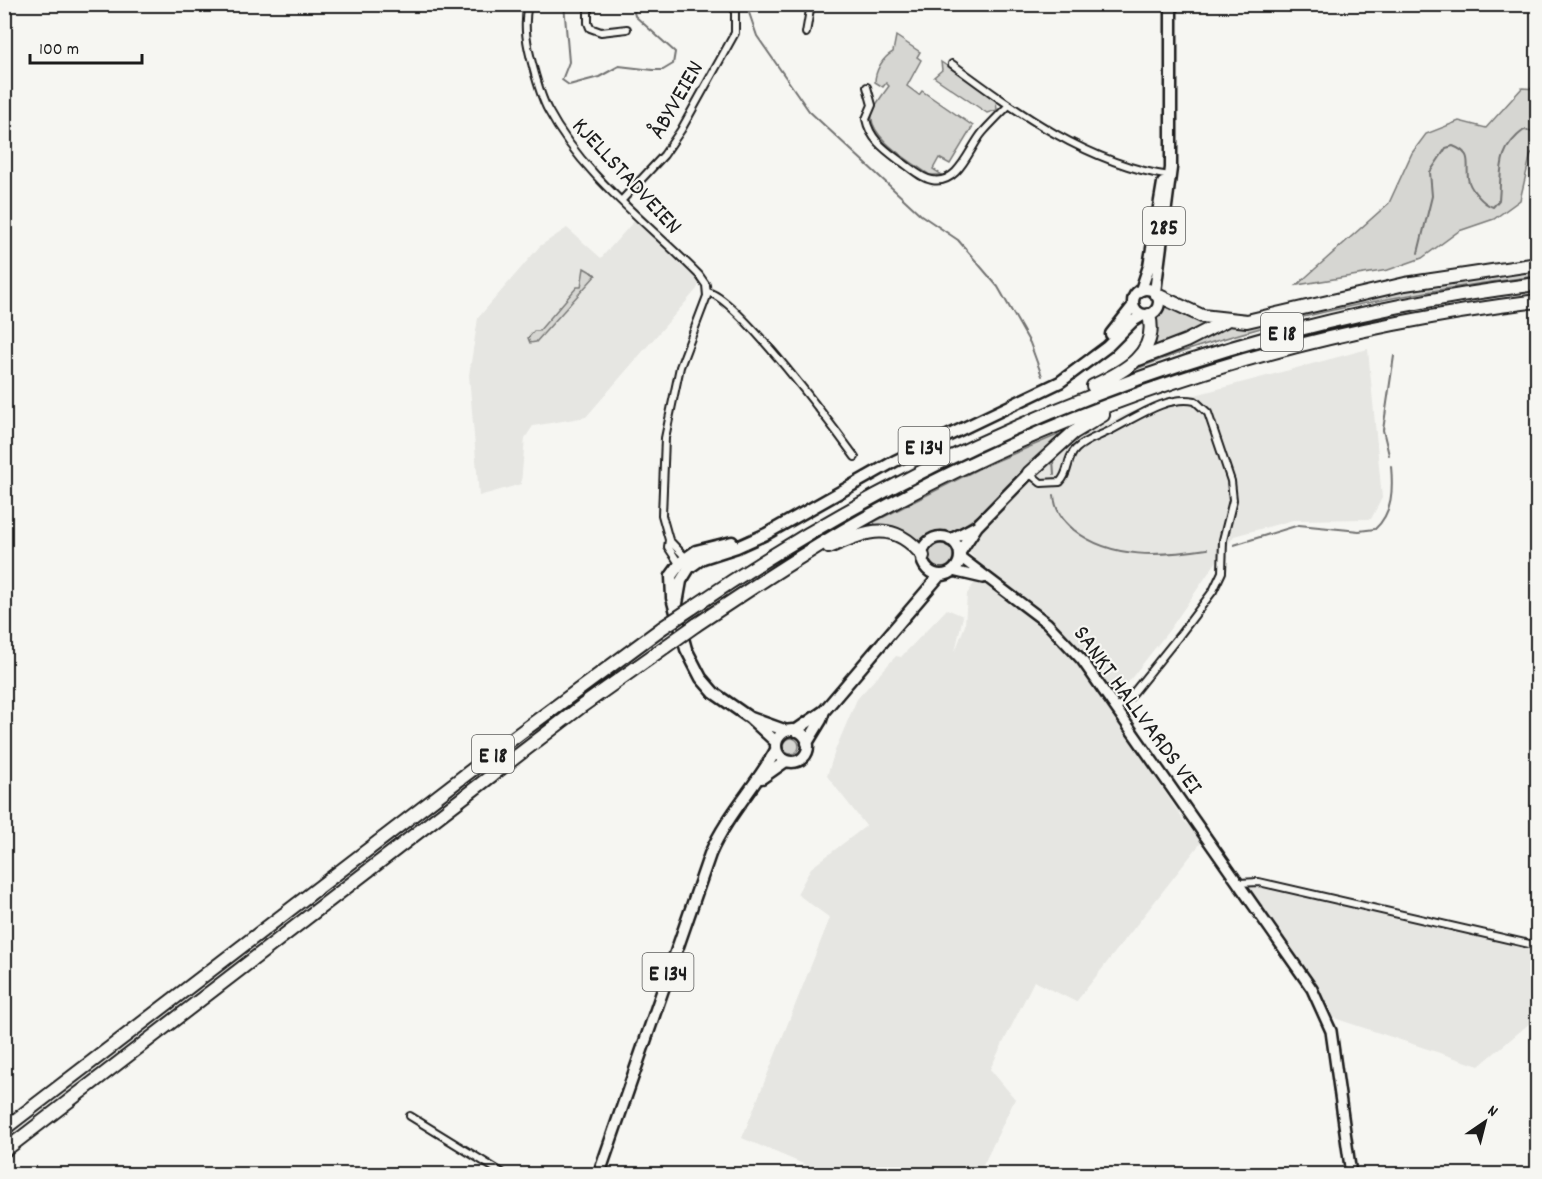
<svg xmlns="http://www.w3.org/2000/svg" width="1542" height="1179" font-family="Dekko,sans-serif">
	<rect width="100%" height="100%" fill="#f6f6f2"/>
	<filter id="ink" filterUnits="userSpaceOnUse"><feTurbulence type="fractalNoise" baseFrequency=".0167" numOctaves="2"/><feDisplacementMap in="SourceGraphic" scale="12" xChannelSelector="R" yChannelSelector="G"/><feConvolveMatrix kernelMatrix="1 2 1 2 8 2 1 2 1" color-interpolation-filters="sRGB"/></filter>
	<g filter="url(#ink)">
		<path fill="#e6e6e2" d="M636,219L697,270L699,284L697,289L586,417L533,426L525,438L521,484L479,496L469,375L478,318L540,246L567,228L601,258Z
			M1368,349L1382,498L1371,519L1293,520L1234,536L1170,629L1119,694L1106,703L1184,821L1203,840L1076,1002L1034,981L990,1069L1015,1099L979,1174H827L742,1138L830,918L797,894L811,868L866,826L827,776L836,748L857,699L896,656L901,657L947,609L963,616L955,652L965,625L967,594L983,570L969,551L984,527L1073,439L1131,412Z
			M1249,881L1534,941L1537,1017L1479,1066L1331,1017L1236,883Z"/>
		<path fill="#d6d6d2" stroke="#797977" stroke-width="1.5" d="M896,36L920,52L917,57L921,60L907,86L919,95L922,91L973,126L950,164L939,158L933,169L942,175H930C913,163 863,135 873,110C877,102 884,93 889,86L886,83L883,87L875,82C875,71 883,57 893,52Z
			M941,62L996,99L997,110L987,113L934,77L942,70Z
			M1522,88L1537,89L1538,154L1531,153L1520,200L1494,219L1459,231L1422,258L1388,270L1297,285L1389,203L1412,153L1426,134L1459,121L1486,128Z
			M584,268L596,275L536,342L530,343L528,338L534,331H539L577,287H581Z
			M1537,268V276C1404,292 1256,321 1131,371L1142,361L1221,326L1393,290Z
			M1163,302L1212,322L1194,333L1151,350L1156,341L1157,319Z
			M1067,431L979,515L954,532L935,533L922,542L892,527L876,528L874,522L980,468Z
			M929 556a12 12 0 1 1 24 0a12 12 0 1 1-24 0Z
			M783 746a8 8 0 1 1 16 0a8 8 0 1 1-16 0Z
			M1537,762V845H1532L1535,768Z"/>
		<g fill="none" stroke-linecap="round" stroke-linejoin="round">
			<path stroke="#727271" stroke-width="2" d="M564,4L569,62L562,80L569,85L599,77L619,66L653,70H663L673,64L675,52L635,16L634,12L640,4
				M746,4L757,36L809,111L921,215L958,240L998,287L1030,343L1042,376
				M1418,253L1432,196L1430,172L1446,148L1453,146C1473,154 1466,162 1468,178C1469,188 1483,204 1493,207L1499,200C1502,170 1496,151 1524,130L1538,132
				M1389,455L1383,430L1394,356
				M1053,459L1054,474
				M1054,495C1055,510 1062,520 1074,530C1112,560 1162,556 1207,549
				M1234,545L1299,525L1359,531L1375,529C1393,513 1393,488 1391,466"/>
			<g stroke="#1c1c1c" stroke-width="10">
				<path id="minor" d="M528,4C523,27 527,45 533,67C537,82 541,97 548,110C583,176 648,223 699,275L706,285L707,296L680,367L665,438L662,515L669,540L668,547L680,565
					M588,4V23L590,28L601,32L627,29
					M806,33L811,4
					M952,64C1017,112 1088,164 1170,176
					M867,87L872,105L866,119C870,139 884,149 900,161C910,167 920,178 932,180C959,185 969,148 983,132C991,123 1000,114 1009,105
					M622,200L664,155L681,130L735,33V4
					M707,292C736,296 834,428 855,457
					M1029,473L1041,483L1060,482C1070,472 1066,458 1076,449C1086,439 1101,436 1113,429C1137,417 1167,395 1195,401L1208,413L1231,481L1233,500L1223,540L1222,572L1213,591L1179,636L1130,697L1117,708
					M669,540L687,559
					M1238,883L1259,882L1538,946
					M410,1116L504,1174"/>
			</g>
			<g stroke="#1c1c1c" stroke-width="14">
				<path id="secondary" d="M960,557L1047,623L1082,660L1312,989L1331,1031L1351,1174
					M953,571L983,578"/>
			</g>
			<g stroke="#1c1c1c" stroke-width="15">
				<path id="primary" d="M1141,290L1149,266L1163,183
					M1155,292L1171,168V4"/>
			</g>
			<g stroke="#1c1c1c" stroke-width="15">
				<path id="trunk" d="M1133 302a13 13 0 1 1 26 0a13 13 0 1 1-26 0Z
					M1111,334L1133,306
					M922 556a19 19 0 1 1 38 0a19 19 0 1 1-38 0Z
					M950,540L977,526
					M732,542L696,551L682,561L671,576L672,598L686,649L701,678L714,693L750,718L776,742
					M960,552L977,526L1029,473
					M676,609L681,581L689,568L703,558L737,547L766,534L895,461L1060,382L1107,347L1133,321L1143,315
					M751,718L787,731
					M776 746a16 16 0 1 1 32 0a16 16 0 1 1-32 0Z
					M795,731L824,711L940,575
					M807,743L821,720L824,711
					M762,778L786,761
					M599,1174L710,854C727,815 756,786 776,750"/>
			</g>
			<g stroke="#1c1c1c" stroke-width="16">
				<path id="motorway" d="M1157,295L1202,316L1247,321L1405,284L1538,264
					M1139,359L1186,341L1225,321
					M1093,386C1123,372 1159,354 1149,315
					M1029,473L1073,433L1103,415
					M829,547C867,531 893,519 923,556
					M692,608C945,434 1232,321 1538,284
					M696,625C762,581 828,537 899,500C1098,394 1314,328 1538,301
					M4,1129L520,733L662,628
					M4,1151L582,706L665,647"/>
			</g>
			<use href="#minor" stroke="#f6f6f2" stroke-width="6"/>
			<use href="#secondary" stroke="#f6f6f2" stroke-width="9"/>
			<use href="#primary" stroke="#f6f6f2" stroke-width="10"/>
			<use href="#trunk" stroke="#f6f6f2" stroke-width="10"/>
			<use href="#motorway" stroke="#f6f6f2" stroke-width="12"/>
			<g stroke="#1c1c1c" stroke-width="16" stroke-linecap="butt">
				<path id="motorway-bridge" d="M662,628L692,608
					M665,647L696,625"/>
			</g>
			<use href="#motorway-bridge" stroke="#f6f6f2" stroke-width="12"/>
		</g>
	</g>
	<g text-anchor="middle" stroke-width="4.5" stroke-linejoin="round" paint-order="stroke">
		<g fill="#f6f6f2" stroke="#5d5d5c" stroke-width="1.5">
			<rect x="1143" y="207" width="42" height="38" rx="4.5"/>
			<rect x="1261" y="313" width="42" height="38" rx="4.5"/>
			<rect x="898.5" y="427" width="51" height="38" rx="4.5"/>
			<rect x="472" y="735" width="42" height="38" rx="4.5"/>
			<rect x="642.5" y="953" width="51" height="38" rx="4.5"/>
		</g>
		<g font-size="22" font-weight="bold" fill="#1c1c1c">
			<text x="1164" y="234">285</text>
			<text x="1282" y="340">E 18</text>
			<text x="924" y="454">E 134</text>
			<text x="493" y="762">E 18</text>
			<text x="668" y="980">E 134</text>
		</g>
		<g font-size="24" fill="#1c1c1c" stroke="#f6f6f2">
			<text transform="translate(675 99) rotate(-60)" y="8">ÅBYVEIEN</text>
			<text transform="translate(628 175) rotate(47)" y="8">KJELLSTADVEIEN</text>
			<text transform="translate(1139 709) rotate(54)" y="8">SANKT HALLVARDS VEI</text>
		</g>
	</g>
	<rect width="1542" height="1179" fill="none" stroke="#f6f6f2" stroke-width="24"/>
	<rect x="12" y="12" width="1518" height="1155" fill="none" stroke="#1c1c1c" stroke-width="2" filter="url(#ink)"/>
	<g transform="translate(1485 1122) rotate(35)" stroke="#f6f6f2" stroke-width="4.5" paint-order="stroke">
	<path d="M0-4.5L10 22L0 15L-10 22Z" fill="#1c1c1c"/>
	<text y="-9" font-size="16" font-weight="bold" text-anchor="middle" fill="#1c1c1c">N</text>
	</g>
	<path d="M30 54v9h112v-9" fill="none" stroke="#1c1c1c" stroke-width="3"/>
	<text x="39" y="54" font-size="18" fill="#1c1c1c" stroke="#f6f6f2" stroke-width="4.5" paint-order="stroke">100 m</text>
</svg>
